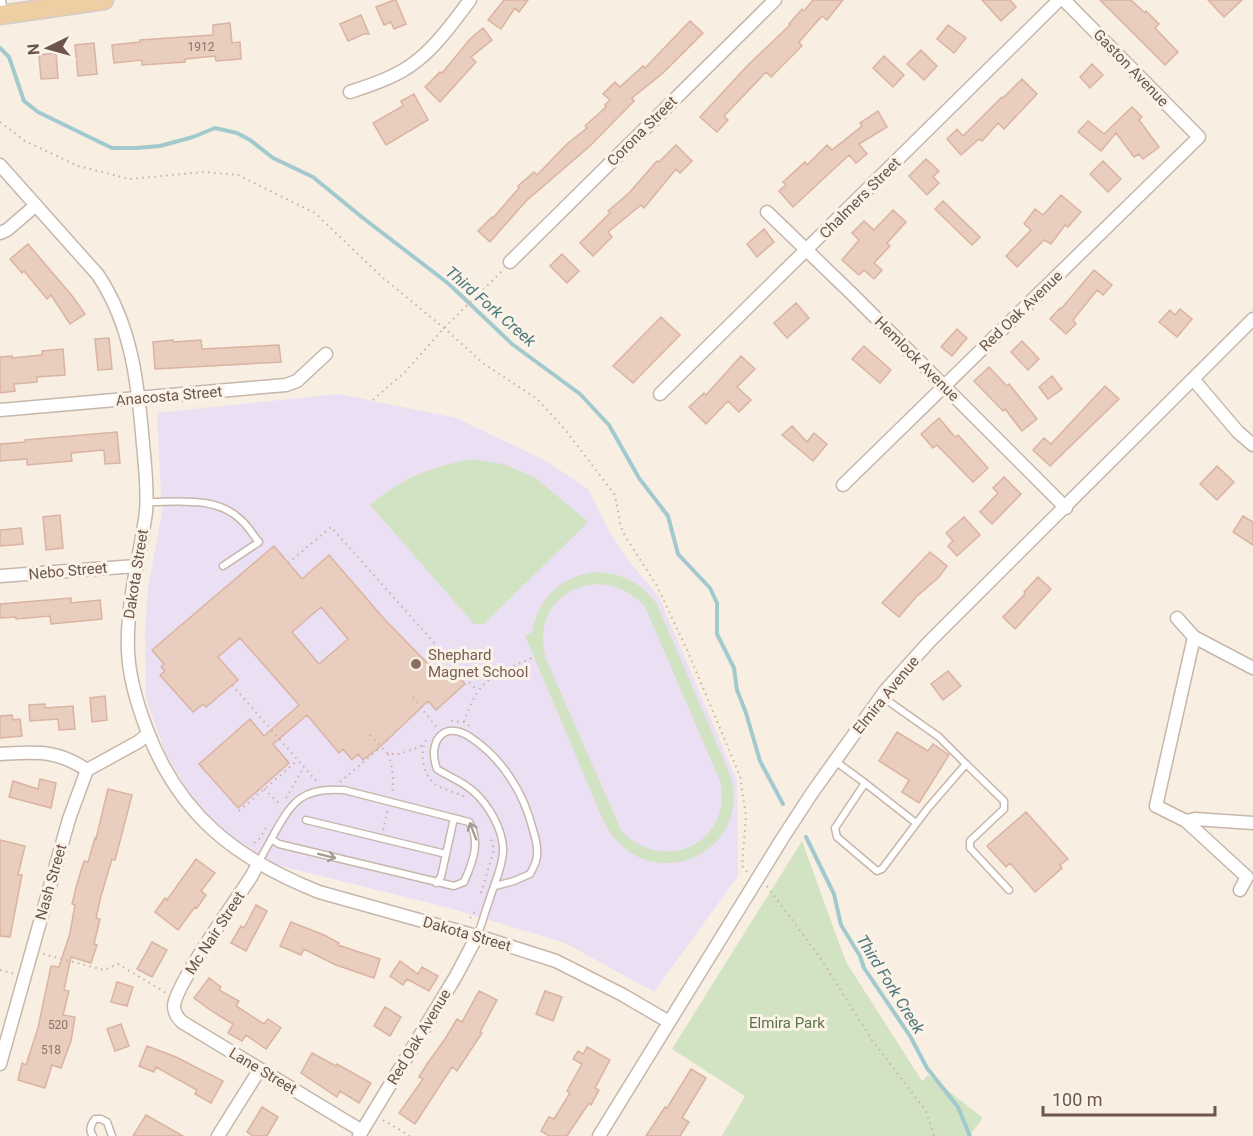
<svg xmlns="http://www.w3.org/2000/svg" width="1253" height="1136" font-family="Roboto,sans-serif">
	<rect width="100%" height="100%" fill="#f8eee2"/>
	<path fill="#ebdff4" d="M338,394L456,418L548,462L588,489L609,531L625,556L659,597L737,781L738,876L654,992L565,943L446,907L277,865L228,834L191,796L165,752L146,698L145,631L148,588L162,513L157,413Z"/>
	<path fill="#d2e3c3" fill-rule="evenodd" d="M473,459L503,464L536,478L588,522L484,624H474L370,505C404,477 430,467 473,459Z
		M594,572C622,573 640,582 657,604L730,774C755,856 644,901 604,822L525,636L532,632C538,599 560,577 594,572ZM598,584C618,585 632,593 645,607L720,781C734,843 662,876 621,830L546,659C535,618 557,587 598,584Z
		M802,841L846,962L922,1081L928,1075L983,1118L969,1136H722L745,1096L672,1049Z"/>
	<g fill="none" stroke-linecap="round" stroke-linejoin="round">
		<path stroke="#a2cace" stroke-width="4" d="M0,48L9,57L24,101L38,112L112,148H136L160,146L193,137L215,128L237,133L250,140L273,158L313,177L363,218L449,284L512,344L580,394L609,425L639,478L668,516L678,554L710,588L717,603V634L734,668L737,690L746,713L760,761L783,804
			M806,837L834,894L841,925L860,956L864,968L910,1036L927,1068L958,1107L970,1136"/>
	</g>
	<path fill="#e9cdbe" stroke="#dab3a1" stroke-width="1.5" fill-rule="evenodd" d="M394,0H396L406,24L394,29L391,22L384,25L376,7Z
		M504,0H528L519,12L515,8L501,29L488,20Z
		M813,0H843L827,20L822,16L799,42L802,46L771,77L766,72L748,91L724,116L728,120L717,132L700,117L748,65L790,25L789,24L802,9L804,11Z
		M982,0H1010L1016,7L1001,21Z
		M1100,0H1131L1145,13L1146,11L1159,24L1155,28L1178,52L1165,65Z
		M1208,0H1242L1224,17Z
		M361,15L369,34H364L348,41L340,24Z
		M690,21L703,33L662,74L632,98L634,101L590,146L526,201L490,242L478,231L492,217L493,218L519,188L518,186L534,172L537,175L567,144L587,128L585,126L606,107L605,105L610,100L603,94L615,82L620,87L643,66L645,68Z
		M230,23L232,43L240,42L241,59L216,61L215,56L185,59V62L142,65V60L114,63L112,45L140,42V40L213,35V25Z
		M948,25L966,38L954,53L937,39Z
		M483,28L492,40L471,57L476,62L440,102L425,87L440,72L442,73L471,38Z
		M94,43L97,74L78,76L75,45Z
		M921,50L937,66L924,80L907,64Z
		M56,53L58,78L41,79L39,55Z
		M884,56L904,75L893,87L873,68Z
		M1092,64L1103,75L1090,88L1080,77Z
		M1022,79L1037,94L1004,129L998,123L982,141L979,139L961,155L947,139L957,129L963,136L1002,97L1003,98Z
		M414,94L428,120L386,145L373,123L403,106L401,101Z
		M1132,107L1142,117L1139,120L1159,147L1143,159L1139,154L1134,157L1116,133L1101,151L1078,132L1088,121L1104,134Z
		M878,111L887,127L859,144L867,154L856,163L849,155L793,207L779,191L786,185L783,182L805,162L807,165L827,145L832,150L862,126L860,123Z
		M676,145L692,161L680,173L676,169L644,208L641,205L608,232L612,237L593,256L580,243L610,213L608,211L629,193L657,161L659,162Z
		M926,159L939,171L933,177L939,183L927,195L909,176Z
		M1103,161L1121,179L1108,192L1090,174Z
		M1061,195L1081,212L1068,227L1065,225L1051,244L1044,240L1017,267L1006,256L1031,230L1024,224L1035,209L1043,215Z
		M943,201L980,237L972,245L935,209Z
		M893,210L906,222L887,243L890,246L874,263L882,270L874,279L864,270L859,275L842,260L859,240L852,233L864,221L874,230Z
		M764,229L774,242L757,257L747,244Z
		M28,244L73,297L85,314L70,324L51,295L47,299L24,271L22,273L10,259Z
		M562,254L579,271L567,283L550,266Z
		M1094,270L1112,285L1103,295L1097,290L1073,320L1076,324L1066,334L1050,319L1060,308L1061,309Z
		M796,303L809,318L787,338L774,323Z
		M1180,309L1192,319L1177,337L1159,322L1170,310L1175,315Z
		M661,317L680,335L633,383L613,366Z
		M957,329L967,338L952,356L941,347Z
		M109,338L112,369L98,370L95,339Z
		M173,340L174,342L201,340L202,349L279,345L281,362L155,369L153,342Z
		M1022,341L1039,359L1028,370L1011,352Z
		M864,346L891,370L880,383L852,359Z
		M63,349L65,375L37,377V382L14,384L15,391L0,393V357L12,356V358L42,355V351Z
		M741,356L755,369L737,387L751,400L739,412L728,401L706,424L689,407L704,393L706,395Z
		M989,367L1007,386L1009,384L1037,419L1022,431L1005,409L1003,411L974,381Z
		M1052,376L1062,389L1048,399L1039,387Z
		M1105,386L1119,399L1050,466L1033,450L1044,438L1051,444Z
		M939,418L955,437L958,435L988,468L973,482L937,445L933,448L921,434Z
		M792,426L807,442L814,433L827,444L813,461L782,435Z
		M117,432L120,463L105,464L104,450L71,453L72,461L27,465V459L0,461V444L25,442V440Z
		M1217,466L1234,482L1217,500L1200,484Z
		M1004,477L1021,494L992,524L980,512L998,493L993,488Z
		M60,515L63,548L46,550L43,517Z
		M1243,516L1253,522V545L1233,532Z
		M964,517L980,535L957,556L948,546L953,541L946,533Z
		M21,528L23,544L0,546V530Z
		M274,546L302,579L329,555L386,621L440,676L450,667L465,684L436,710L428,701L382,745L363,760L358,754L352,760L343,749L339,753L307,715L273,744L289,763L238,808L199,764L250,719L264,736L299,705L240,638L218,657L238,680L206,707L203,704L193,712L160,675L165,671L161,667L164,664L152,650ZM321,607L348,639L319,664L292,632Z
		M930,552L947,566L939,577L916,597L899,617L882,603Z
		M1038,577L1051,589L1015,629L1003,617L1025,594L1024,592Z
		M71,598V603L100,600L102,619L51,624L50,616L16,619V617L0,618V604Z
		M948,671L961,686L943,700L931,684Z
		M105,696L107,720L92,722L90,698Z
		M45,704V708L73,706L75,729L59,730L58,719L30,721L29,705Z
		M12,715L13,720L20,719L22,736L0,738V716Z
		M897,732L928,751L933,744L949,755L919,803L902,792L909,780L879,761Z
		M40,779L56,783L51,808L9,797L13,781L38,789Z
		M108,789L132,795L115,860L112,859L101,896L96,918L100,919L94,944L97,945L91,963L71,957L64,990L69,991L63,1015L75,1017L71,1041L61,1068L52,1065L45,1088L18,1080L22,1063L26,1065L38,1028L51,966L59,967L70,933L75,905L72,904L77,884L84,861L88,862L95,838L96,839Z
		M1026,812L1068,859L1060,865L1062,868L1035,892L1010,863L1006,867L987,846Z
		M0,840L25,846L18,875H22L10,937L0,936Z
		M196,859L215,873L201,891L206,895L197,908L195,907L178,930L155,912L165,898L167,900Z
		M256,905L267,911L246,951L231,943L241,926L244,928Z
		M291,922L324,935L339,943L338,945L380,959L374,978L336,965L304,949L301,955L280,946Z
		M152,942L167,950L152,977L137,969Z
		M400,961L418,974L422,967L438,976L429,991L407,979L403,985L390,976Z
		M209,978L221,987L219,990L239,1001L236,1006L264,1024L268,1019L281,1028L266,1049L246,1035L242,1041L228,1033L233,1024L213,1012L194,998Z
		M117,982L133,987L127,1006L111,1002Z
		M479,991L497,1000L480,1032L482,1033L457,1071L452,1067L415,1124L399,1113L423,1079L419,1077L427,1064L445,1039L457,1019L462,1022Z
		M545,991L562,997L553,1021L536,1014Z
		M385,1007L401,1017L390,1036L374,1026Z
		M121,1024L129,1046L115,1051L107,1029Z
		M147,1046L176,1057L223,1081L211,1103L195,1094L197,1090L156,1067L154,1072L139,1066Z
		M587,1047L610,1060L595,1088L599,1090L591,1105L589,1103L567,1136H549L541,1131L549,1117L554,1119L570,1093L567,1091L582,1064L573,1059L578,1051L583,1054Z
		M312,1053L336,1066L337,1064L371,1083L359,1103L340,1091L337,1097L301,1073Z
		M691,1069L706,1078L682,1118L689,1122L680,1136H646L665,1107L667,1108Z
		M262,1107L278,1117L267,1136H253L247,1132Z
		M146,1115L183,1136H133Z"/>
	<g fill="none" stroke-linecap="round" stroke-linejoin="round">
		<g stroke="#c7b6ab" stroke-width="9">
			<path id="lane" d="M2,0L4,14
				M147,502C178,502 217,496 241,520C248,526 253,535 259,542L223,566
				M881,696L939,737L966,764L928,808L882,869L877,871L837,837L835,828L865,783L916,823
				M835,761L865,783
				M966,764L1004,801V809L970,841V848L1009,890
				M306,820L446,854
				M258,864C263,853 269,844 274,834C293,800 303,787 344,790L469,822C481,841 473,862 464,882L454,886L279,844L271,839
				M436,883L441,877L454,818
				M477,936C482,924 485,912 489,901C494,884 502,869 503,852C504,830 488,804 473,791C462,781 449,777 437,769C427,743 443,719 470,737C502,758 524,793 533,830C536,839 539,851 536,861C535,865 532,870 530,874L514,881L495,886
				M93,1136C88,1130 91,1124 95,1119H101L107,1122L112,1136"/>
		</g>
		<g stroke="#c7b6ab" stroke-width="15">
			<path id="street" d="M350,92C371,85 396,77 414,63C436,47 454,21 470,0
				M0,165L98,275C132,326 138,384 143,444C145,466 148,489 146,512C140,558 126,603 128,651C129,678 137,704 147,730C179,815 236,859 319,892L487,939L556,961L623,995L669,1022
				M767,212L851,293L1066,508
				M0,233L7,230L35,206
				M510,262L775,0
				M1193,379L1238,432L1253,445
				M660,394L1059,0
				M0,410L286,385L297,381L326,354
				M843,485L1199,137L1064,0
				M0,576L136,566
				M1177,618L1194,637L1253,668
				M0,754C35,752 56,749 87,770
				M1186,821L1156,806L1194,637
				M258,864L251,877C237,899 175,985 174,1006C174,1013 177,1017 182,1022L362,1131
				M1240,890L1247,877L1186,821L1195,819L1253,823
				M0,1064L69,819L87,770L138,742L148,734
				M218,1136L260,1069
				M359,1136L456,976L477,936
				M599,1136L782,839L812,793L885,691L929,642L1253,319"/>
		</g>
		<g stroke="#d3ccc9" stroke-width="21">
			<path id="primary" d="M0,15L104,0"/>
		</g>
		<path stroke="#cdb0a2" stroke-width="2" stroke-dasharray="1.5 4.5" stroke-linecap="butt" d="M0,122L25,141L78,166L130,179L203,172L238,175L315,213L382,277L444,328L484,364L536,398L563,427L615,495L621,527L625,536L657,586L688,652L740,776L746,816L742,866L748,873
			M373,400L406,371L444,328L502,271
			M288,563L331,527L477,691
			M232,685L318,783
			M413,697L436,727
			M451,721L464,722L473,728
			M464,722C479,677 494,675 534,657
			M370,735L388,754H400L424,745
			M426,740C420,753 422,774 435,784C443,790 456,792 465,797
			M388,754C393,767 394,780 392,795
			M340,782L381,747
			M264,789L281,805
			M286,798L304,767
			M239,811L298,760
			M383,830L388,809
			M254,843L259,839L268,825
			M767,886L819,956L872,1040L926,1111L934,1136
			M481,893L494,850L491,838
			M470,918L476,910
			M43,954L104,970L118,964L166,993
			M0,970L15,974
			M383,1120L410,1136"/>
		<use href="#lane" stroke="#fff" stroke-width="6"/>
		<use href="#street" stroke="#fff" stroke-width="12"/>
		<use href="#primary" stroke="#eecea3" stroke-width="18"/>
	</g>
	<defs><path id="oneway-shaft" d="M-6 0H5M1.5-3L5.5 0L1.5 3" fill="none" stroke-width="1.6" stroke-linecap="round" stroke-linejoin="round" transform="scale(1.5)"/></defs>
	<g stroke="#a79a94">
		<use href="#oneway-shaft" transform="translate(473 831) rotate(-111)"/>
		<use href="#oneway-shaft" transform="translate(327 856) rotate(14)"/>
	</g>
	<circle fill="#8d6e63" stroke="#fcf3e8" stroke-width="2" cx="416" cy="664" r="6"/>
	<g text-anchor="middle" stroke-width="6" stroke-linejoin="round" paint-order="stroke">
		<g font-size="12" fill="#8b7468">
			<text x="201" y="51">1912</text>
			<text x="58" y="1029">520</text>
			<text x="51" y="1054">518</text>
		</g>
		<g font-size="15" fill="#6c564c" stroke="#fcf3e8">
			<text transform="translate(1131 68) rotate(46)" y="5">Gaston Avenue</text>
			<text transform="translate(642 131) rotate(-45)" y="5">Corona Street</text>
			<text transform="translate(860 198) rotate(-45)" y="5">Chalmers Street</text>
			<text transform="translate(1021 311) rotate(-44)" y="5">Red Oak Avenue</text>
			<text transform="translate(917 359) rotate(45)" y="5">Hemlock Avenue</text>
			<text transform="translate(169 396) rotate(-5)" y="5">Anacosta Street</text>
			<text transform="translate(68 571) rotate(-5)" y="5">Nebo Street</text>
			<text transform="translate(136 574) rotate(-81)" y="5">Dakota Street</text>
			<text transform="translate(886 695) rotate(-51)" y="5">Elmira Avenue</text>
			<text transform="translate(51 882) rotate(-74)" y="5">Nash Street</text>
			<text transform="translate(215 933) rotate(-57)" y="5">Mc Nair Street</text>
			<text transform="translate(467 934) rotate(16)" y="5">Dakota Street</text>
			<text transform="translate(419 1037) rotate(-59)" y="5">Red Oak Avenue</text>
			<text transform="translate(263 1071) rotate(31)" y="5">Lane Street</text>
		</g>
		<g font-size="15" fill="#785e54" stroke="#fcf3e8" text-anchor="start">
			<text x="428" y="660">Shephard<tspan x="428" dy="17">Magnet School</tspan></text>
		</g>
		<g font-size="15" fill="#59764a" stroke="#fcf3e8">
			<text x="787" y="1028">Elmira Park</text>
		</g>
		<g font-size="16" font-style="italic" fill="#4a777c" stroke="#fcf3e8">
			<text transform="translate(491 306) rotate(41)" y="6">Third Fork Creek</text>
			<text transform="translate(891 984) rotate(58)" y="6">Third Fork Creek</text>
		</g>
	</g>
	<g transform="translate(48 48) rotate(265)" stroke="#fcf3e8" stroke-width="4.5" paint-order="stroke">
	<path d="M0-4.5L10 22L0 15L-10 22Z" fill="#6c564c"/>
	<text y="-9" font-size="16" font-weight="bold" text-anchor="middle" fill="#6c564c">N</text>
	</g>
	<path d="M1043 1106v9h172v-9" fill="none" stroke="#6c564c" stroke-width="3"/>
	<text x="1052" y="1106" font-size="18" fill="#6c564c" stroke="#fcf3e8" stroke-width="4.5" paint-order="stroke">100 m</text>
</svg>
